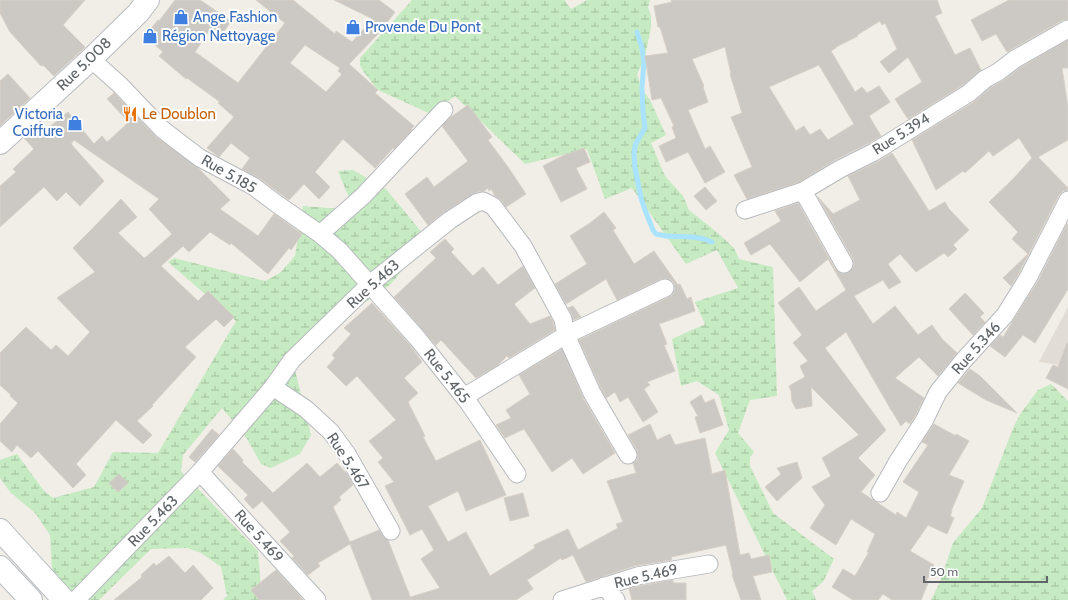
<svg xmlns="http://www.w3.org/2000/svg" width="1068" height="600" font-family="Cabin,sans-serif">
	<defs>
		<pattern id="wetland-marsh" width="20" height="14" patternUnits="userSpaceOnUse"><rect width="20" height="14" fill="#c6eac2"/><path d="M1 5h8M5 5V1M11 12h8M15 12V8" fill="none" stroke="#a4c1a1"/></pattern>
	</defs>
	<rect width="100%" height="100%" fill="#f1eee7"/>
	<path fill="#e1ddd5" d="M1068,307V366L1039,362Z"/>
	<path fill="url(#wetland-marsh)" d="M412,0H564L571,9L587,0H650L648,7L651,16V28L645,56L637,75L642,89L650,100L666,135L651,143L665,176L683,196L689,210L719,234L734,248L739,259L773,267L777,396L750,400L738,433L754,452L750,458V466L773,513L834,559L823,582L812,591L816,600H787L715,453L729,430L719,395L697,381L681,386L672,339L705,324L695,302L738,288L717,250L686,264L632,188L605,199L587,149L525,164L455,96L431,114L378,90L363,71L360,65V58Z
		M353,170L386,189L424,235L425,243L390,285L291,354L311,435L300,454L271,468L261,464L246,437L222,408L183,455L181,471L258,551L262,600H223L227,596L221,567L201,553L187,548L151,549L99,600H74L53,585L50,535L35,513L10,492L0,478V460L17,454L44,491L53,498L94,487L113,452L158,453L236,321L168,262L174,258L265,281L280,273L295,256L303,206L354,210L338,171Z
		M1051,384L1068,401V600H931L939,584L953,543L982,508L1014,426L1021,413L1038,390Z"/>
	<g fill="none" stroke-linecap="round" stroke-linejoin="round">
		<path stroke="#a9e3ff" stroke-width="5" d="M637,32L642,48L644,62L642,87
			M642,89L643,112L645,128L635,145L634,154L635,168L641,198L645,210L653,230L656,234L666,236L692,237L704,239L712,242"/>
	</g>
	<path fill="#ccc9c4" stroke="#d7cfc5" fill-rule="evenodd" d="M0,0H85L63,25L85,47L54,76L43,65L41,66L10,32L0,13Z
		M175,0H200L231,21L221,36L210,29L195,52L238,83L285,23L256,0H293L335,34L336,31L352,42L373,19L334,0H379L395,12L379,33L349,64L378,90L375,93L414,126L411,129L412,130L394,149L393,148L375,168L343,139L315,172L330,187L319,199L304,184L289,200L259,178L242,169L250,158L231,143L219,157L207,148L234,117L218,103L220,102L187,78L186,79L159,56L163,52L145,36L158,20L159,21ZM305,45L340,68L338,71L342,74L326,92L290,63Z
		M671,0H937L942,13L935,16L955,55L970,48L981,70L963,85L908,119L895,99L922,82L908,57L889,73L880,62L897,49L885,23L882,25L880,21L857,35L858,36L836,47V48L831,51L855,92L862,87L867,93L879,86L890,102L869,116L881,136L869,143L835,160L799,182L747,199L734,175L752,167L731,117L742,113L730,74H731L725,47L692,59L704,86L703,87L708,102L688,110L705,149L710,146L725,172L705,183L688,152L666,162L659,146L676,138L672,127L674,126L661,98L652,100L645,56L668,53L660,27H658L654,6L672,2ZM819,65L854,124L828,140L820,129L810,135L804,126L796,131L769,87Z
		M1009,0H1068V19L1063,20L1007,52L996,34L982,41L971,20Z
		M1068,40V68H1062L1068,107V140L1038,157L1068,188V190L1063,191L1059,195L1019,273L1011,286L1003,278L1028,254L1012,239L1018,232L989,202L1013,179L1032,158L1019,138L993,156L989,151L965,173L963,171L936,190L912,140L974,102L991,87L1004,80L1021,67Z
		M8,74L30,98L0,126V81Z
		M114,93L155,136L198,168L230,200L220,209L258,236L274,214L302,234L291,250L289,248L268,274L231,243L230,245L210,232L189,252L183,246L161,266L198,301L208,291L234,317L224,327L216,319L185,347L196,357L152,405L153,406L137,421L152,435L143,444L116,420L76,464L86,475L73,488L38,451L31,458L17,445L12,452L0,441V424L18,403L10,396L11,395L0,385V353L26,327L51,350L56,345L68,356L90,332L57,298L95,272L73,248L90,231L121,199L137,217L118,233L144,258L146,257L172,234L149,209L159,199L74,140L71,144L104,181L80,206L66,192L57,201L44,187L0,227V186L16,172L13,169L34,149L24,138L38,125L43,132L68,112L94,144L102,136L107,142L129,122L107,99Z
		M468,105L492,137L488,140L508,167L526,194L506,207L501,200L495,196L491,189L489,191L488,188L483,192L480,191L471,195L444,212L428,225L405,194L427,177L434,187L468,161L442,126L451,117Z
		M584,148L590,162L576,168L587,189L561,202L543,166L568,153V154Z
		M892,153L929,211L945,202L949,209L969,230L953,245L957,249L948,257L944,253L916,272L900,254L888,264L901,282L889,289L883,280L854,296L873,324L895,306L918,335L932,325L942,339L957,353L938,376L919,357L895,378L924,398L915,416L910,424L906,421L901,426L892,411L890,409V408L846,332L825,348L886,430L858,458L875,475L861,492L896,515L897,512L906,518L919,492L903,482L928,445L922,442L934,424L956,436V434L969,441L949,475L964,481L951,511H952L950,516L954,518L947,534L928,525L910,551L934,565L926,582L928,583L921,600H892L883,594L878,600H853L832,587L843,569L855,576L869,552H867L875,534L851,519L836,545L810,528L825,505L812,487L831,476L822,458L859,435L811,387L812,406L796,409L792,401L791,391L789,386L805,377L800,366L808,361L793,343L802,335L778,303L799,287L816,311L846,290L828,259L800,282L770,244L751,255L744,243L781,221L775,211L798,203L835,269L839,272L843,274L849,272L852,269L854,265L853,259L818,197L833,214L860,200L848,176L879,161Z
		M705,187L717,201L706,210L694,196Z
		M604,212L616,228L613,230L634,264L654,251L678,285L680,284L687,299L691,297L695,311L659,324L667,344L664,345L675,371L647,382L650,385L644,389L658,412L643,422L628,397L620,402L615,392L606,398L601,388L579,340L669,297L673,294L675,289L674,283L671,280L666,278L661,279L617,300L606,279L566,304L555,284L587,264L570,236L590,223Z
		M1067,224H1068V289L1035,343L1023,335L1005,357L990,346L1000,335L1003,337L1024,303L1037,283Z
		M445,239L454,249L451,252L473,276L483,267L498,285L523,266L535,288L514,304L530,324L550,316L553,322L555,330L509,358L507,356L497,366L476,378L441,340L436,345L394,297L436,258L430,252Z
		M965,293L984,313L980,317L985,322L973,335L949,309Z
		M372,303L410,345L422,362L404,378L418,393L408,402L425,436L423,437L436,461L480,440L506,495L466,511L458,491L428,506L448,542L466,532L490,576L535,548L534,545L568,529L578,550L618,528L616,524L623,522L607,481L636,473L633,463L637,460L638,455L637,450L628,435L650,424L657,440L670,434L675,445L705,438L712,474L725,470L740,555L749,553L751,559L769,555L772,572L753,576L761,600H741L732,575L733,574L726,545L671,557L672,560H671L634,566L586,582L573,555L562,560L561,558L527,580L533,589L516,600H372L350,544L318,563L320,566L308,575L292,558L294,556L280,541L290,532L262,501L253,509L244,499L248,495L218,466L233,449L243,460L242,462L273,493L307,463L320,477L337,463L348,475L353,485L339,497L341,500L333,507L350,542L379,530L383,536L388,540L411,599V597L440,588L421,559L434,550L422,529L410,535L385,486L394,482L378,462L383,458L369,441L396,420L357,376L346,386L327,367L335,358L332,355L351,334L344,328Z
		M573,306L581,317L573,320L572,314L568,308Z
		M1067,343H1068V389L1046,378L1053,365L1058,367Z
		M562,349L583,398L615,453L583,474L572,458L552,472L524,429L505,438L496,425L511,418L506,410L530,394L519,375Z
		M970,369L980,376L1017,413L986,400L958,383Z
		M701,395L705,403L714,399L723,425L700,433L695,417L698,416L690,402Z
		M212,429L219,435L195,462L189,457Z
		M797,462L802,478L777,501L765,487L781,474L777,468Z
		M119,474L128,483L118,492L109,483Z
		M523,493L529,516L510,521L504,498Z
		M169,556L185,573L193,565L213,588L201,600H114L142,577L141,575L154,563L156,566Z
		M276,570L292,587L303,600H259L251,590Z
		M673,580V583H686V600H632L629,589L639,586Z"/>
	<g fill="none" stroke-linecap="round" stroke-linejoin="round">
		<g stroke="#b7babe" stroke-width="19">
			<path id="minor" d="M91,59L120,85L162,129L180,143L200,158L253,186L277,204L320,234L340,251L418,339L468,402L517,474
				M745,210L803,191
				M320,234L363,196L444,110
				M844,264L803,191L840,169L874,152L969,93L985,79L998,72L1015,59L1068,29
				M273,387L306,409L331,432L347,454L391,531
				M464,397L566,335L665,288
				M200,472L317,600
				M880,493L898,461L924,421L938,392L963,361L1005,315L1028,278L1068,200
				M604,586L616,600
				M76,600L200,472L273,387L292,360L370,284L450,220L476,203L483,201L493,206L523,246L563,319L566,335L592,393L628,455
				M562,600L637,576L709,564"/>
		</g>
		<g stroke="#b8bcc1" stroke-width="24">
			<path id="secondary" d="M0,143L91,59L138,13L148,0
				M0,530L64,600
				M0,567L31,600"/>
		</g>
		<use href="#minor" stroke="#fff" stroke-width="17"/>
		<use href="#secondary" stroke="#fff" stroke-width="22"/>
	</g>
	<defs>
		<g id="shop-bare" transform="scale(1.2)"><path d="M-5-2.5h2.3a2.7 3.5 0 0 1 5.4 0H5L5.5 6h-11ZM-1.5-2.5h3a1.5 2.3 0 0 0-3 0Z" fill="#3f7fe0" stroke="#fff" stroke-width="2.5" paint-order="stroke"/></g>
		<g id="restaurant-bare" transform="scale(1.2)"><path d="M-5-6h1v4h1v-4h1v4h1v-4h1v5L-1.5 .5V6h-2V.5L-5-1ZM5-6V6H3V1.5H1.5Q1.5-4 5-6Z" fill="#e8710a" stroke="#fff" stroke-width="2.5" paint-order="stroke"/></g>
	</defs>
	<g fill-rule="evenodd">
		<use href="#shop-bare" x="181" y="17"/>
		<use href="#shop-bare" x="353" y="27"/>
		<use href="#shop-bare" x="150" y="36"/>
		<use href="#restaurant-bare" x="130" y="114"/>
		<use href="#shop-bare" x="75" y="123"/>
	</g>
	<g text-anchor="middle" stroke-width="4" stroke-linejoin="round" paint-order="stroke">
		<g font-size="15" fill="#366cbe" stroke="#fff" text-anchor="start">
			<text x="193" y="22">Ange Fashion</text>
			<text x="365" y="32">Provende Du Pont</text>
			<text x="162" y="41">Région Nettoyage</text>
			<text x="63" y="119" text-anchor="end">Victoria<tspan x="63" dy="17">Coiffure</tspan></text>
		</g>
		<g font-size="15" fill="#5e6468" stroke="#fff">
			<text transform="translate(84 64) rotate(-44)" y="5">Rue 5.008</text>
			<text transform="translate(901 134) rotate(-32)" y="5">Rue 5.394</text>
			<text transform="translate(229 174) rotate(30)" y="5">Rue 5.185</text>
			<text transform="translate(373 284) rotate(-42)" y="5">Rue 5.463</text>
			<text transform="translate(976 348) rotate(-48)" y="5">Rue 5.346</text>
			<text transform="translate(447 376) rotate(52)" y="5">Rue 5.465</text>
			<text transform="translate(348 461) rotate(57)" y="5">Rue 5.467</text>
			<text transform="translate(153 521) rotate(-46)" y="5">Rue 5.463</text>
			<text transform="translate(259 536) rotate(48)" y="5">Rue 5.469</text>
			<text transform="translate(646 576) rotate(-13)" y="5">Rue 5.469</text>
		</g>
		<g font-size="15" fill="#c56008" stroke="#fff" text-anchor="start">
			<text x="142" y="119">Le Doublon</text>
		</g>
	</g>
	<path d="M924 576v6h123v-6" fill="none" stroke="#5e6468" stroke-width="2"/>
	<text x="930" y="576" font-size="12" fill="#5e6468" stroke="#ffffff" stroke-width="3" paint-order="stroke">50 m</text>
</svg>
